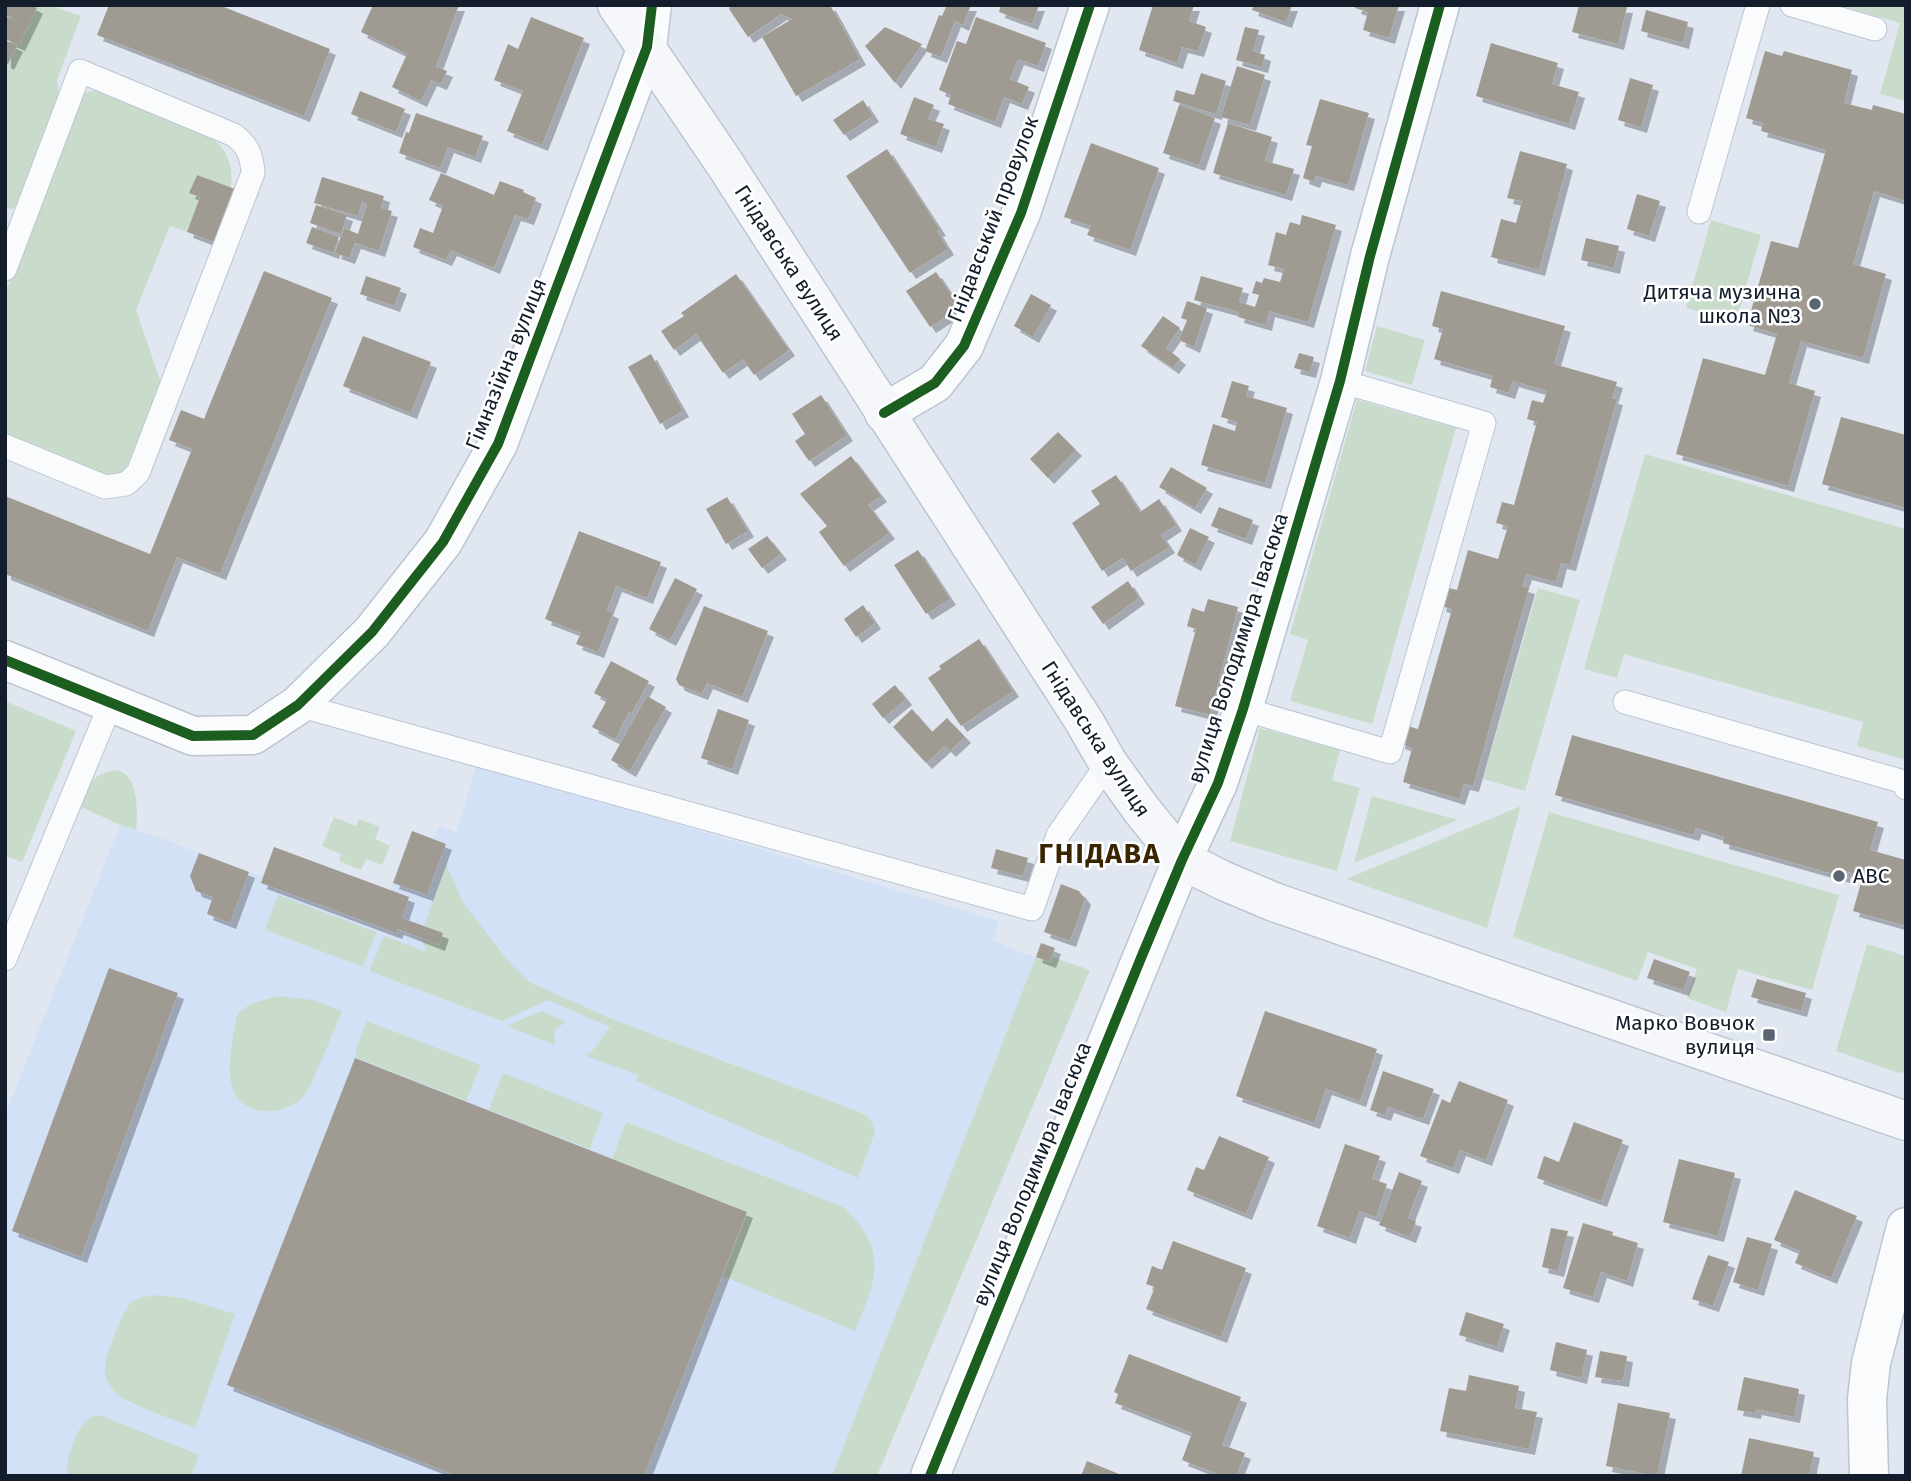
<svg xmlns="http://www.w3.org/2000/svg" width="1911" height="1481" font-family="'Fira Sans',sans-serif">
	<defs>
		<filter id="shadow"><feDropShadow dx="6" dy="6" stdDeviation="0" flood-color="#0004"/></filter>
	</defs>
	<rect width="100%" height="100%" fill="#e0e7f1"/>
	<path fill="#d3e1f6" d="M477,764L999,921L993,940L1021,953L1036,957L832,1476H5V1115L120,825L163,839L249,872L263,875L274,847L390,890L412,831L432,838L440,826L456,832Z"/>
	<path fill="#c9dccb" d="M5,5H49L81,16L57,80L60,98L18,205L12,209L5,208Z
		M1838,5H1906V101L1880,94L1900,23Z
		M95,90L107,91L209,137C229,149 233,166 231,188L196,175L190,193L200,197L187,232L170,226L136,310L160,380V384L126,468L121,473L109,477L5,438V294L78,104L85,93Z
		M1711,220L1761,235L1736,322L1686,308Z
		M1377,326L1425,340L1412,385L1365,371Z
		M1357,400L1456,428L1372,724L1290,701L1308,640L1290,634Z
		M1645,454L1906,529V760L1857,746L1863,722L1624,654L1617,678L1584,669Z
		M1538,588L1580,600L1525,791L1483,779Z
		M5,701L76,731L22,862L5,856Z
		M1260,728L1340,750L1332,780L1360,788L1337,871L1230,841Z
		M114,770C139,771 138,812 136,830L120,825L81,807C89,785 89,776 114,770Z
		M1372,796L1458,820L1354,863Z
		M1521,806L1487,928L1346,879Z
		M1549,812L1839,895L1812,990L1738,969L1726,1012L1687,998L1697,969L1648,952L1637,981L1513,937Z
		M334,817L356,826L359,819L380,827L375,839L390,846L382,865L366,859L361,870L339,861L341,854L322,846Z
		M446,864L464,904L509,962L529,982L619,1022L857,1111L868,1117L872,1122L875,1132L858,1178L636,1081L638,1075L586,1056L592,1051L610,1027L548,1000L502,1021L369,971L384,936L427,952L421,938L439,945L443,933L424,926Z
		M278,895L376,932L363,967L265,930Z
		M1867,944L1906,956V1071L1899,1073L1836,1051Z
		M1036,957L1050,962L1052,957L1090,970L877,1476H832Z
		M279,996L313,1000L342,1011L311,1085C307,1092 303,1098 297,1102C275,1118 237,1114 231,1084C227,1064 233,1033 238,1013L252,1003Z
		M542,1011L566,1022L556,1029L554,1037L555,1045L507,1026Z
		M367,1021L481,1065L466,1101L355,1057L358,1044Z
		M503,1073L603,1113L590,1149L489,1110Z
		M626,1122L843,1207C890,1250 876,1280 855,1331L723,1276L748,1212L612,1159Z
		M159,1295L187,1299L235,1314L195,1428C178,1421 127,1404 116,1393C110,1387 105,1379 105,1370C104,1358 123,1308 133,1301C140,1297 151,1296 159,1295Z
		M95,1416H102L199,1455L191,1476H67C65,1464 76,1430 85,1422C89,1418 90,1418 95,1416Z"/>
	<path fill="#a09b92" filter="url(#shadow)" d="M5,5H32L37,8L19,45L5,39V16L26,24L5,15Z
		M109,5H219L330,49L304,116L97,35Z
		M373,5H459L436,67L447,71L441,84L431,80L421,101L392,87L407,54L361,32Z
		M731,5H830L860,59L796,96L762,37L792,19L781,14L748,37L729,9Z
		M947,5H971L963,25L955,21L941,57L925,51L939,15L942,16Z
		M1001,5H1039L1032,24L999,12Z
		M1153,5H1194L1189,21L1206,27L1198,51L1182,47L1177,63L1139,50Z
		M1254,5H1292L1286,22L1252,10Z
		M1356,5H1399L1389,38L1363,30L1368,12L1355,8Z
		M1579,5L1627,7L1618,44L1572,32Z
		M1646,10L1688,22L1683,43L1641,31Z
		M531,17L584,38L542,145L507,131L523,91L494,80L508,44L518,49Z
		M976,17L1046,43L1038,66L1018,59L1010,79L1029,87L1022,104L1004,97L995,122L948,104L951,95L939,90L957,41L966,44Z
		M885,27L922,44L895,83L865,46Z
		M1245,27L1259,30L1253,51L1265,55L1262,67L1236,60Z
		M5,40L17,46L8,64L5,62Z
		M1491,43L1558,63L1552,84L1579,92L1569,124L1476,96Z
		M1765,51L1782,56L1784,51L1852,70L1844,103L1872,110L1873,105L1906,114V201L1874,191L1853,264L1886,274L1863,358L1801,341L1789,383L1815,391L1788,486L1676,454L1703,358L1765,375L1777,334L1747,325L1771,241L1798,248L1826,150L1761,131L1763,123L1746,118Z
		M1237,66L1265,75L1250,125L1221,117Z
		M1201,73L1226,81L1216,114L1173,101L1176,90L1194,95Z
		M1630,78L1653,85L1641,127L1618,120Z
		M360,91L405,109L396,132L351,114Z
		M914,97L934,105L928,119L944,124L936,147L900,134Z
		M1320,99L1369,113L1348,185L1316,176L1314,182L1303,178L1312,146L1306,145Z
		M863,100L873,116L844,135L833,120Z
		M1179,105L1215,118L1199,165L1163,153Z
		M416,113L483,136L475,157L448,147L440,168L399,153L406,132L409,133Z
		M1228,123L1272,137L1265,161L1294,169L1286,195L1213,173Z
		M1091,143L1159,168L1130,250L1087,235L1091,226L1064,217Z
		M887,149L940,230L937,231L948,249L910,273L846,176Z
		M1520,151L1567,164L1539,270L1491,257L1501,219L1516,223L1522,201L1507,198Z
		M441,173L494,195L500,181L524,190L523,192L536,198L528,219L515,215L494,268L451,250L446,260L413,247L420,228L433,233L443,206L429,200Z
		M197,175L235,189L214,242L187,232L200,197L189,193Z
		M322,177L384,196L381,208L392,211L379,251L355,243L349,258L335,253L344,228L358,234L367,204L362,202L358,216L314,203Z
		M1637,194L1660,201L1649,236L1627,229Z
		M316,205L347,215L341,234L310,223Z
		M1302,215L1336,225L1308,322L1269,311L1266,325L1238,317L1239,312L1194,300L1201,276L1243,288L1239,302L1255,307L1259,295L1252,293L1256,281L1262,283L1264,278L1280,282L1284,269L1268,265L1276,232L1286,235L1290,222L1300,225Z
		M312,227L339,237L333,253L306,243Z
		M1586,238L1619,246L1614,268L1581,260Z
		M264,271L332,298L220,574L177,557L148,631L5,574V496L150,554L192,449L169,440L181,410L204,419Z
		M936,272L960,308L930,327L906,291Z
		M736,274L789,350L754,375L743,359L723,373L696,334L674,350L661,331L684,316L681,313Z
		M366,276L401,288L394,306L360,294Z
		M1441,291L1565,326L1554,364L1617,382L1612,398L1617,399L1570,565L1561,563L1556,582L1526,574L1522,586L1529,588L1473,786L1464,784L1459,799L1403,782L1412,748L1399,743L1404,725L1418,729L1452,609L1440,606L1445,587L1457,590L1468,550L1498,559L1508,526L1496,523L1502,502L1514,505L1537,422L1527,419L1532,400L1543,403L1547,391L1513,381L1509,393L1490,387L1493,376L1434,359L1443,329L1432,326Z
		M1031,294L1051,305L1033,337L1014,326Z
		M1187,301L1207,308L1194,347L1179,340L1187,320L1181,318Z
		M1163,316L1180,328L1166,348L1180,359L1173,368L1141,346Z
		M363,336L431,362L411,413L343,386Z
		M1299,353L1314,357L1310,372L1294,368Z
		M651,354L683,411L660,424L628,367Z
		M1232,381L1249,386L1246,396L1287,408L1265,483L1201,465L1213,424L1235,431L1237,422L1221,417Z
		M821,395L847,435L809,461L795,441L805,434L792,414Z
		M1841,417L1906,435V508L1822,484Z
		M1058,432L1076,450L1048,478L1030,459Z
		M851,456L881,496L868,505L889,533L844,566L819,532L827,526L800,494Z
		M1171,467L1207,488L1195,508L1159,487Z
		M1116,475L1140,512L1159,499L1176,525L1161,535L1169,547L1131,571L1123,558L1102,571L1072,523L1100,504L1091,491Z
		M727,497L748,531L726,544L706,509Z
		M1219,507L1253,520L1246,539L1211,526Z
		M1190,528L1209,537L1195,565L1177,555Z
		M579,531L661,562L647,598L616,586L607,610L613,613L598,652L576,644L581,633L545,619Z
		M767,536L781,554L762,568L748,549Z
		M918,550L950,599L926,614L894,565Z
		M675,578L697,589L670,640L649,629Z
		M1128,581L1139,598L1103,624L1091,607Z
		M1208,599L1238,607L1210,715L1175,706L1196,629L1187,626L1192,608L1204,612Z
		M863,605L875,623L856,637L844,619Z
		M704,606L768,631L742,697L707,683L702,694L679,685L676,679Z
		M979,639L1013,691L961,726L928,678L941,669L939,666Z
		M611,661L649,681L632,713L629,712L615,739L592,727L607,700L594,693Z
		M895,685L906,699L883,718L872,704Z
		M647,696L666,707L630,771L611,760Z
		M718,709L749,720L732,769L701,758Z
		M912,709L932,732L947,718L965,737L950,751L945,746L926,763L893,727Z
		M1572,735L1878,822L1870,850L1906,860V926L1853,911L1863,876L1845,871L1844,877L1723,843L1724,837L1696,828L1693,835L1555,795Z
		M412,831L446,844L427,895L393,883Z
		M274,847L409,897L402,918L443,933L439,945L398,929L396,933L261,883Z
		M996,849L1028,858L1023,876L991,868Z
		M199,853L249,872L230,923L207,914L213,897L196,891L190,876Z
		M1061,884L1079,891L1085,899L1070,941L1044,932Z
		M1041,943L1055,948L1050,962L1036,957Z
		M1654,959L1690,972L1683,990L1647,978Z
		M109,968L178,993L81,1257L12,1231Z
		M1757,979L1806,993L1801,1011L1751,997Z
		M1265,1011L1377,1049L1360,1101L1326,1089L1314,1123L1236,1096Z
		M355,1058L747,1212L644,1476H457L227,1385Z
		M1383,1071L1434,1089L1423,1119L1388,1107L1385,1115L1370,1110Z
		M1459,1081L1508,1100L1486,1160L1460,1150L1453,1168L1420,1156L1442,1099L1450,1103Z
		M1574,1122L1623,1140L1601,1201L1537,1178L1544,1156L1559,1162Z
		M1219,1136L1269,1157L1246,1214L1187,1190L1196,1167L1204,1170Z
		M1345,1144L1380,1156L1372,1179L1387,1184L1376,1217L1359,1211L1350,1238L1317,1226Z
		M1679,1159L1735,1173L1718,1236L1663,1222Z
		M1399,1172L1422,1181L1408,1218L1416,1221L1410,1237L1379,1225Z
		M1795,1190L1857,1216L1831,1278L1795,1263L1800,1251L1774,1240Z
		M1583,1223L1613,1232L1612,1235L1638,1243L1627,1281L1601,1272L1593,1297L1563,1288Z
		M1551,1228L1568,1231L1558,1271L1542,1267Z
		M1747,1237L1772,1244L1758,1290L1733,1282Z
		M1173,1241L1246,1268L1221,1337L1146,1309L1155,1287L1146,1284L1152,1266L1162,1270Z
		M1708,1255L1729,1262L1713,1306L1692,1299Z
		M1466,1312L1504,1324L1497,1347L1459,1335Z
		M1556,1342L1587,1350L1581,1378L1550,1370Z
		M1600,1351L1627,1356L1623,1381L1595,1377Z
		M1129,1354L1241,1397L1222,1445L1245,1453L1236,1476H1222L1182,1460L1192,1433L1115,1403L1118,1394L1114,1392Z
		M1469,1375L1519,1386L1515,1408L1537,1412L1529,1449L1440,1431L1449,1388L1466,1391Z
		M1744,1377L1799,1389L1794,1417L1756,1409L1755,1413L1737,1410Z
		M1618,1403L1670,1413L1657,1476L1606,1466Z
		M1749,1438L1814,1452L1809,1476H1741Z
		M1087,1461L1124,1476H1081Z"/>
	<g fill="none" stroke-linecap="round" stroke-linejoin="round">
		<g stroke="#bcc5d1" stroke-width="25">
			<path id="service" d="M1792,5L1875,29
				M1699,212L1758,5
				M5,269L80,71L234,135C248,146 252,156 253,173L138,473L126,484L105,487L5,446
				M1625,702L1904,782L1906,788
				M298,705L1032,909L1058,835L1108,763
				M1243,709L1390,752L1484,423L1340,381
				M5,959L111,703"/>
		</g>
		<g stroke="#bcc5d1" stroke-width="41">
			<path id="minor" d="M884,413L935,383L964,346L1021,213L1090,5
				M5,660L193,736L253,735L298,705L372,632L443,542L498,444L647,47L652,5
				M1182,860L1218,783L1243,709L1340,381L1370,256L1440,5
				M1869,1476L1867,1399L1871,1363L1906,1227"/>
		</g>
		<g stroke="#bcc5d1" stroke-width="41">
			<path id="tertiary" d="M930,1476L1182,860"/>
		</g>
		<g stroke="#bcc5d1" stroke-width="41">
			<path id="secondary" d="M617,5L725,164L1084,721L1108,763L1141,809L1182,860L1224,881L1274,902L1906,1121"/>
		</g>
		<use href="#service" stroke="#fafbfd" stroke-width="23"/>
		<use href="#minor" stroke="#fafbfd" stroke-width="38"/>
		<use href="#tertiary" stroke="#fafbfd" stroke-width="38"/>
		<use href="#secondary" stroke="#f5f7fa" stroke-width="38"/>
		<g stroke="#fff" stroke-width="15">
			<path id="cycleway" d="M884,413L935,383L964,346L1021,213L1090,5
				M5,660L193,736L253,735L298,705L372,632L443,542L498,444L647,47L652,5
				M930,1476L1141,958L1182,860L1218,783L1243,709L1340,381L1370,256L1440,5"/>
		</g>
		<use href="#cycleway" stroke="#1b5e20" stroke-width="10"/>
	</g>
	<g fill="#5b6471" stroke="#fff" stroke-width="2.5">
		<circle cx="1815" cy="304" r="7"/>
		<circle cx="1839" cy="876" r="7"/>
		<rect x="1762" y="1028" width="14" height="14" rx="3.5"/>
	</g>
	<g text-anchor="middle" stroke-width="5" stroke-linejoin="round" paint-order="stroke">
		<g font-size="21" fill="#131d2c" stroke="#fff">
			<text transform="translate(993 219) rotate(-69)" y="7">Гнідавський провулок</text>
			<text transform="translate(789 263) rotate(57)" y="7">Гнідавська вулиця</text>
			<text transform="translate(506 364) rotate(-68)" y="7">Гімназійна вулиця</text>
			<text transform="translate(1238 648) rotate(-72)" y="7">вулиця Володимира Івасюка</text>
			<text transform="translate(1096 739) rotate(57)" y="7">Гнідавська вулиця</text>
			<text transform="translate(1032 1174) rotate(-68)" y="7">вулиця Володимира Івасюка</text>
		</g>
		<g font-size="21" fill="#131d2c" stroke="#fff" text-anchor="end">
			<text x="1801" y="299">Дитяча музична<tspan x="1801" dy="24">школа №3</tspan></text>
			<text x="1853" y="883" text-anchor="start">ABC</text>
			<text x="1755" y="1030">Марко Вовчок<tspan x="1755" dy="24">вулиця</tspan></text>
		</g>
		<g font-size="28" font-weight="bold" letter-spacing="2" fill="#392500" stroke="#fff">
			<text x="1100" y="863">ГНІДАВА</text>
		</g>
	</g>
	<rect width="1911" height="1481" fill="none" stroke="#131d2c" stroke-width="14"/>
</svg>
